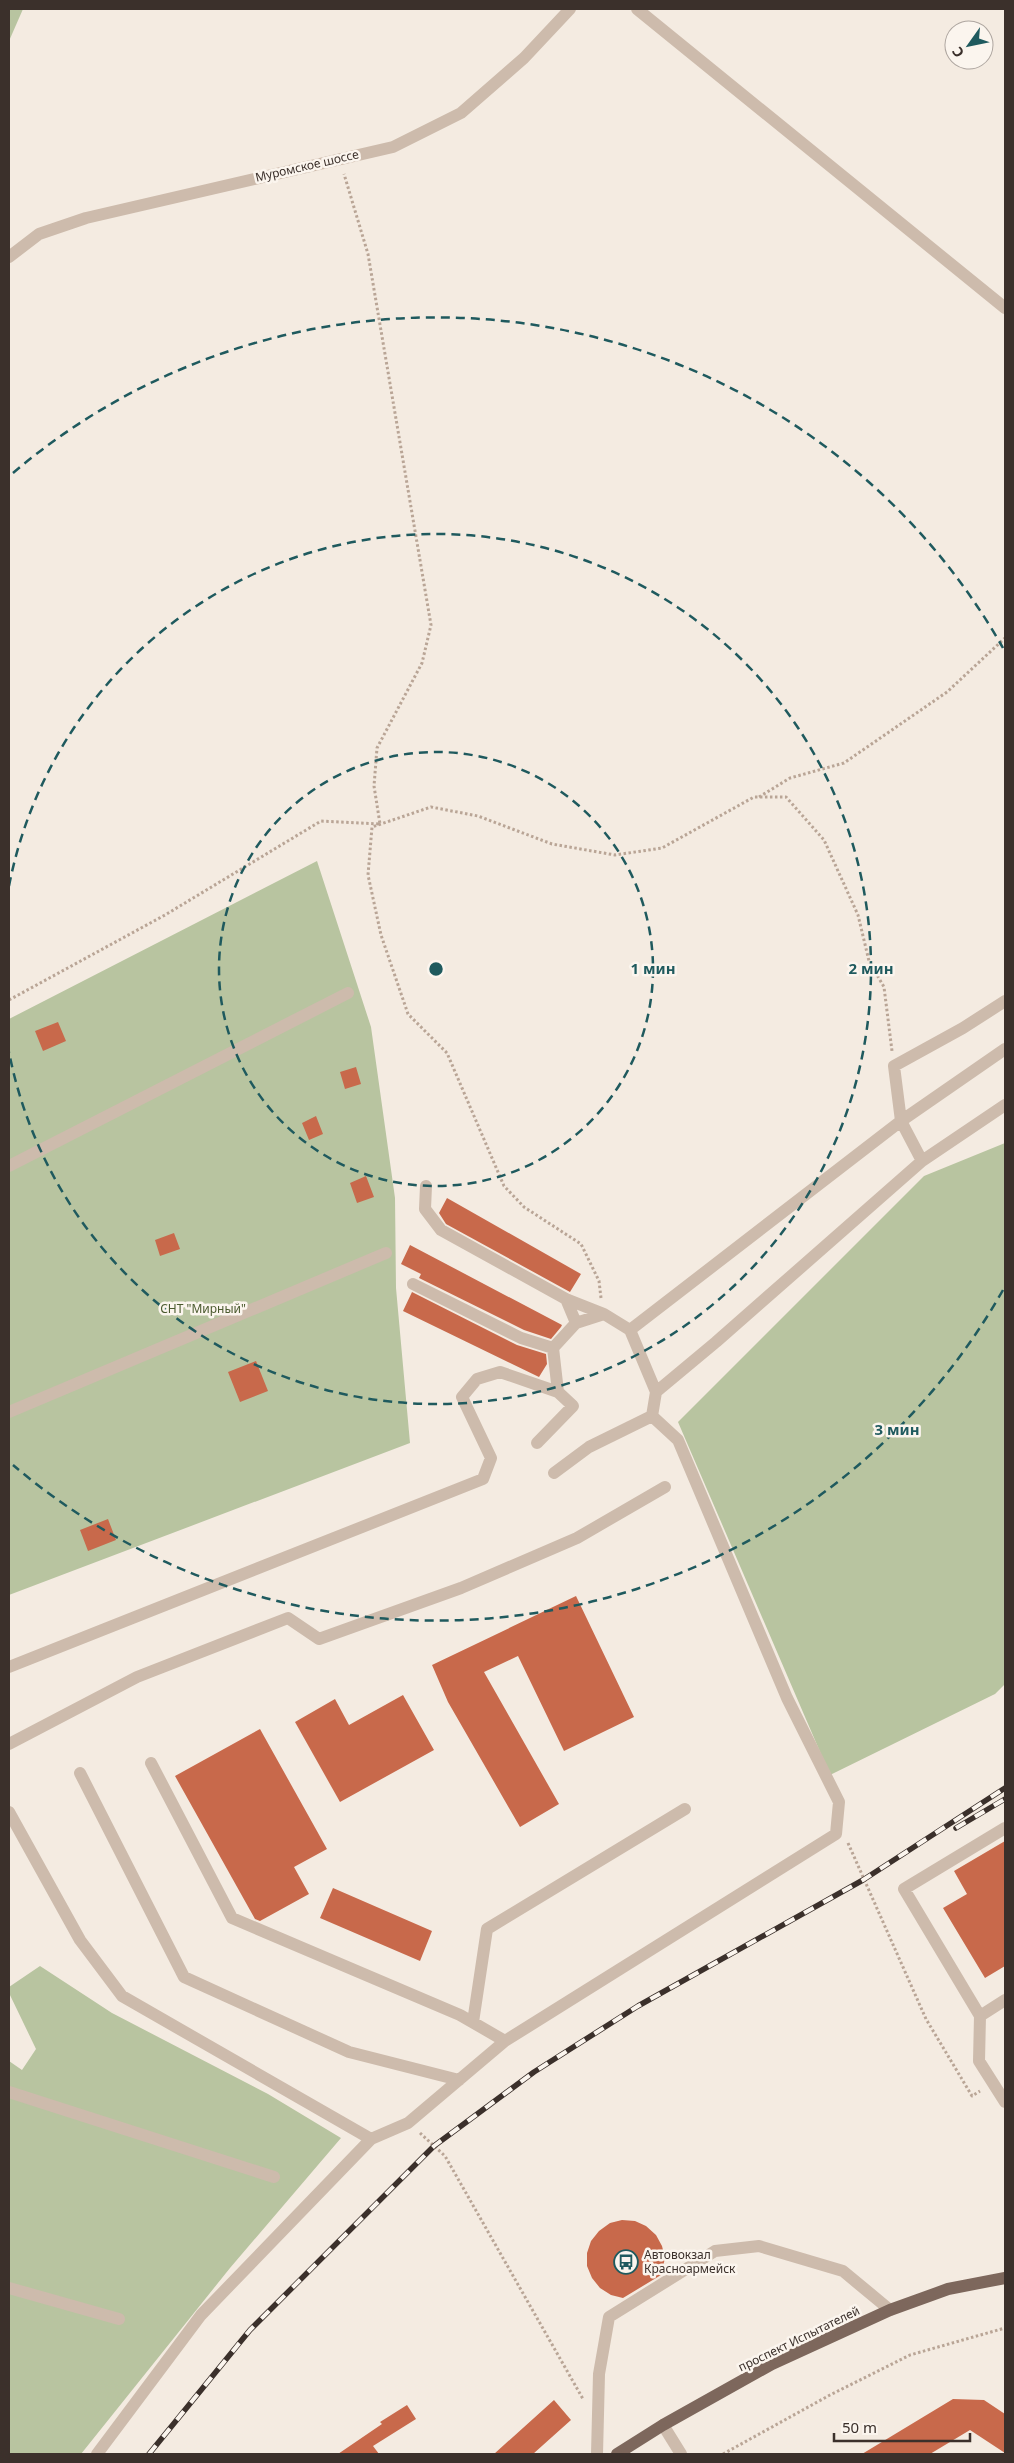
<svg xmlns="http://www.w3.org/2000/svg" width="1014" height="2463" font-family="'Noto Sans',sans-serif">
	<rect width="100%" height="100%" fill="#f4ebe1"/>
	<path fill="#b8c4a0" d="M9,9H23L9,41Z
		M317,861L371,1027L395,1198L396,1288L410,1443L9,1595V1019Z
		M1005,1143V1684L995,1694L830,1775L678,1422L924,1176Z
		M40,1966L112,2013L268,2094L341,2138L230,2268L81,2454H9V2061L22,2070L36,2049L9,1993V1987Z"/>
	<path fill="#c8694b" d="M58,1022L66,1041L43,1051L35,1031Z
		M356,1067L361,1084L345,1089L340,1072Z
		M316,1116L323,1134L309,1140L302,1123Z
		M366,1176L374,1197L357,1203L350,1183Z
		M447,1198L581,1274L570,1292L446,1224L439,1213Z
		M174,1233L180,1249L160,1256L155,1240Z
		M410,1245L562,1325L561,1327L551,1339L524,1330L419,1278L421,1274L401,1264Z
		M412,1292L517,1345L546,1354L547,1364L539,1377L403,1311Z
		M256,1361L268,1391L240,1402L228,1372Z
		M108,1519L116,1540L88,1551L80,1530Z
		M576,1596L634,1717L564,1751L518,1656L484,1672L559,1804L520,1827L448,1702L432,1665Z
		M403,1695L434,1750L340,1802L295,1722L335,1699L349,1725Z
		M260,1729L327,1849L294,1867L309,1894L260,1921L255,1919L175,1776Z
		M1005,1841V1966L985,1978L943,1908L967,1894L954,1871Z
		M333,1888L432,1931L420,1961L320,1918Z
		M622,2220L635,2221L646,2226L656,2235L662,2246L665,2258L661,2275L623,2298L611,2295L600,2288L592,2278L587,2266V2253L591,2241L599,2231L610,2223Z
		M953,2399L984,2400L1005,2414V2453L970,2430L930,2454H862Z
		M554,2400L571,2420L533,2454H494Z
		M407,2405L416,2419L373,2446L379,2454H338L382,2424L380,2422Z"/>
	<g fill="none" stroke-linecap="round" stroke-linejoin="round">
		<path stroke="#b9a596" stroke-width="3" stroke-dasharray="2.5 2.5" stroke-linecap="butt" d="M759,797L790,778L844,763L947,692L1005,638
			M9,1000L165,915L321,821L380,824L374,786L377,748L422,663L431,625L368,254L344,174
			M601,1298L599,1281L581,1244L524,1207L504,1186L447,1053L408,1014L381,935L368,875L372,827L431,807L478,816L552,844L615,855L662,848L754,797H786L824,840L858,915L869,961L884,987L892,1051
			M848,1843L926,2019L972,2096L980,2091
			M420,2133L445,2156L583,2399
			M723,2454L830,2395L910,2355L1005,2328"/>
		<path stroke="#cdbbac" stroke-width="12" d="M637,9L1005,308
			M9,257L39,234L86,218L393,147L461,113L524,58L570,9
			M922,1161L901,1121L894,1066L963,1028L1005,1001
			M9,1166L348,993
			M426,1186L425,1209L441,1230L566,1299L576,1323
			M413,1284L521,1338L553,1348
			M566,1299L604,1314
			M630,1330L901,1121L1005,1049
			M656,1392L716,1342L922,1161L1005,1105
			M9,1412L386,1253
			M537,1443L573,1406L558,1392
			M9,1667L483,1479L491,1458L462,1397L477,1379L500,1372L558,1392L553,1348L576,1323L604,1314L630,1330L656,1392L652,1416L589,1447L554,1473
			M9,1744L137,1677L288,1618L319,1639L461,1588L577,1538L665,1487
			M151,1763L232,1918L460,2015L505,2041
			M80,1773L184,1977L349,2052L459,2080
			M9,1812L80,1940L122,1996L371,2139
			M1005,1828L904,1889L980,2016L979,2061L1005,2102
			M980,2016L1005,2000
			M473,2022L487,1929L685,1809
			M9,2092L274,2177
			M9,2288L119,2319
			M663,2425L681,2454
			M97,2454L201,2315L371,2139L408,2123L505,2041L836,1834L839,1802L787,1698L678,1440L652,1416
			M597,2454L599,2374L609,2317L715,2251L759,2246L843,2271L890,2310"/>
		<path stroke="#7d675c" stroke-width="12" d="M617,2454L663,2425L772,2364L890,2310L948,2289L1005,2278"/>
		<g stroke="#3b302b" stroke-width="5.5">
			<path id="rail" d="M956,1828L1005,1799
				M149,2454L250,2330L434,2146L534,2072L638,2006L863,1880L1005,1788"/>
		</g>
		<use href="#rail" stroke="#fbf5ee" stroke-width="4" stroke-dasharray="11" stroke-linecap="butt"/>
	</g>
	<g fill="none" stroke="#1f5a5e" stroke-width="2.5" stroke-dasharray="9 6">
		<circle cx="436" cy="969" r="217"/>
		<path d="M9 886A435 435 0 1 1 9 1052"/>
		<path d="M1003 1290A652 652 0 0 1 13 1465M13 473A652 652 0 0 1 1003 648"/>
	</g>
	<defs>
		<g id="bus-ring" transform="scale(1.25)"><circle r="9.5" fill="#fbf5ee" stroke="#1f5a5e" stroke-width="1.5"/><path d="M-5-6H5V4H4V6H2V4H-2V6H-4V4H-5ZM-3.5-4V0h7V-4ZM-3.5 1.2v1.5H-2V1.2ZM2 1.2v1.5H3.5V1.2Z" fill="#1f5a5e"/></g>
	</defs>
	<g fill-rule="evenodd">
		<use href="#bus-ring" x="626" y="2262"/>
	</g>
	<g text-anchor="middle" stroke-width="5" stroke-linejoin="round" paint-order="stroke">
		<g font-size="12" fill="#3b302b" stroke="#fbf5ee">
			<text transform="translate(307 166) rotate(-13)" y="4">Муромское шоссе</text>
			<text transform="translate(799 2339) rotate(-26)" y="4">проспект Испытателей</text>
		</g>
		<g font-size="12" fill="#4a5a2e" stroke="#fbf5ee">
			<text x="203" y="1313">СНТ "Мирный"</text>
		</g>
		<g font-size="12" fill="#3b302b" stroke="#fbf5ee" text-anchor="start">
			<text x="644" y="2259">Автовокзал<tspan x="644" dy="14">Красноармейск</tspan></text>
		</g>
	</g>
	<circle cx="436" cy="969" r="8" fill="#1f5a5e" stroke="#fbf5ee" stroke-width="2.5"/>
	<g font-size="15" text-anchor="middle" font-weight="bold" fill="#1f5a5e" stroke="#fbf5ee" stroke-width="5" stroke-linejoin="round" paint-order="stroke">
		<text x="653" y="974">1 мин</text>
		<text x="871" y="974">2 мин</text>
		<text x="897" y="1435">3 мин</text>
	</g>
	<rect width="1014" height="2463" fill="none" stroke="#3b302b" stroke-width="20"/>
	<g transform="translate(969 45) rotate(237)"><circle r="24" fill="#fbf5ee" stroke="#aea6a0"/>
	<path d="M0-4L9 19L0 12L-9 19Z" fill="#1f5a5e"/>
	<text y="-8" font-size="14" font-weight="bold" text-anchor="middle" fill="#3b302b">С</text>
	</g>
	<path d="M834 2433v8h136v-8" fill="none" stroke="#3b302b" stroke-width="2.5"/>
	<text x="842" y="2433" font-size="15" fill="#3b302b" stroke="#fbf5ee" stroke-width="4" paint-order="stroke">50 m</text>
</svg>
